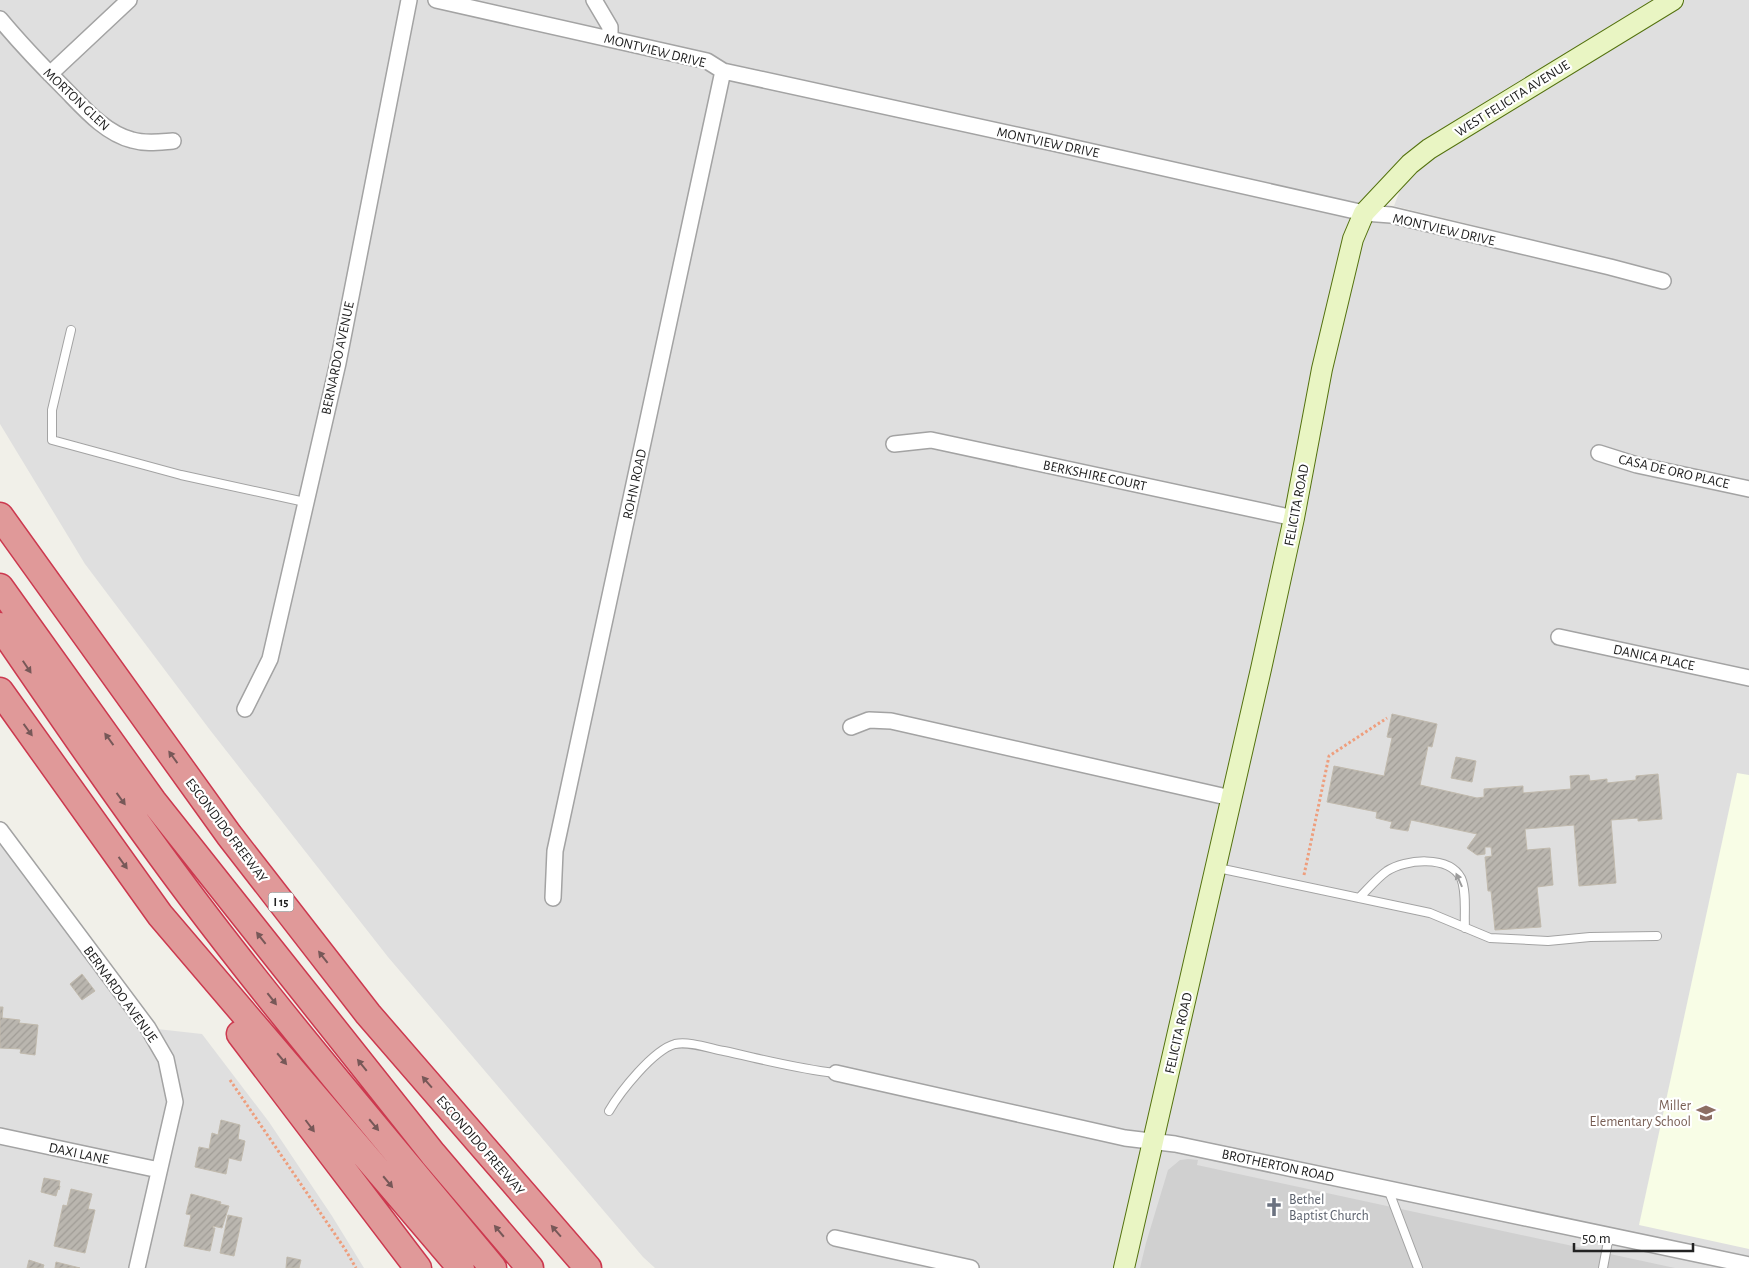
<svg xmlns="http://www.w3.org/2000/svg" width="1749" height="1268" font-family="'Alegreya Sans',sans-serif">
	<defs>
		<pattern id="building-hatch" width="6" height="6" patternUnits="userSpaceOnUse" patternTransform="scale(1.25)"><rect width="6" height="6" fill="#bab6af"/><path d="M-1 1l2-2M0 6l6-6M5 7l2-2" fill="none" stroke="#a09c96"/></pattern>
	</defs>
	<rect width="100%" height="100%" fill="#f1f0e9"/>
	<path fill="#dfdfdf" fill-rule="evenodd" d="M0,0H1749V1268H655L643,1257L388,957L210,730L85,564L0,424ZM1409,166L1394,206L1518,236L1364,213Z
		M0,830L148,1028L202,1034L269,1122L332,1216L364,1268H0Z"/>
	<path fill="#f8fde6" d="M1737,773L1749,775V1249L1639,1225Z"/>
	<path fill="#d0d0d0" d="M1188,1159L1198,1160L1197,1165L1675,1268H1140L1146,1243L1168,1170L1180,1160Z"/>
	<path fill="url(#building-hatch)" stroke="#c1baad" d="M1392,714L1437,724L1432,747L1428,746L1420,785L1477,798L1484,797V789L1523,786V793L1571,789L1570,776L1589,775L1590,781L1607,779V783L1636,780V776L1658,774L1662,819L1638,821V818L1611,820L1616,883L1579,886L1574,825L1525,829L1527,850L1550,848L1553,885L1537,887L1541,927L1495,930L1491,891H1488L1485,857L1492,856L1491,847H1485V854L1477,855L1467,848L1477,834L1411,820L1408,831L1390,828L1392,822L1376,818L1377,812L1327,802L1334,766L1384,776L1392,738L1387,737Z
		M1456,757L1476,761L1472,782L1451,778Z
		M82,974L95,991L82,1000L70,984Z
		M0,1007H3L2,1018L20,1020L19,1023L38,1025L35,1055L20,1053L21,1049L0,1048Z
		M221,1120L240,1125L238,1139L245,1141L241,1161L229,1158L226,1174L195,1167L199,1147L209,1149L212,1133L218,1135Z
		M44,1178L60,1181L59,1186H60L59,1190L58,1189L56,1196L41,1192Z
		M71,1189L92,1194L88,1209L95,1210L85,1253L54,1246L63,1205L67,1206Z
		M191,1194L221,1202L220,1204L229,1206L222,1228L213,1226V1228H215L210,1251L184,1246L191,1215L186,1214Z
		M228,1215L242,1218L234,1256L220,1253Z
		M287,1257L301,1260L299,1268H286Z
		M29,1260L44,1265L43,1268H27Z
		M56,1262L80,1268H55Z"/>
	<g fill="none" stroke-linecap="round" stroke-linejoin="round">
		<g stroke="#a3a3a3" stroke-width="10">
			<path id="service" d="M71,330L52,410V440L181,475L305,502
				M1218,868L1430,913L1490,938L1548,941L1590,937L1657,936
				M1359,898C1368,889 1377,878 1387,871C1405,859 1449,855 1461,878C1467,892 1464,913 1465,928
				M609,1111C620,1092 653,1050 675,1044C689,1041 709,1048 724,1051C761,1059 798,1069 836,1073
				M1388,1189L1418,1268
				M1603,1268L1609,1236"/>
		</g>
		<g stroke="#a3a3a3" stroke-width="18">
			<path id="minor" d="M436,0L707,61L723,71L1053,143L1364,213L1391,215L1610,267L1663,281
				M594,0L610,27V39
				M0,19C20,43 41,65 63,87C82,106 104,133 132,140C145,144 159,142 173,141
				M50,74L129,0
				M894,444L931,440L1294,518
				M1599,453L1637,465L1749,489
				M1559,637L1749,678
				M245,709L270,659L338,363L409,0
				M851,727L869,720L891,721L1231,798
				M0,830L148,1028L166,1059L175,1102L137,1268
				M553,898L555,851L723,71
				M836,1073L1125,1138L1175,1144L1749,1265
				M0,1136L159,1170
				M835,1238L971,1268"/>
		</g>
		<g stroke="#54720f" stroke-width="22">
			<path id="secondary" d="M1124,1268L1261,669L1294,518L1322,369L1353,239L1364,213L1410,164L1429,149L1673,0"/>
		</g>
		<g stroke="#cc394f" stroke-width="29">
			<path id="motorway" d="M0,516L229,835L368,1014L588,1268
				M0,587L153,801L433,1154L530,1268
				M0,626C63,718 126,810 193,899C288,1025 392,1146 493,1268
				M0,691L160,915L461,1268
				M240,1034L418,1268"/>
		</g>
		<path stroke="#ee9e7d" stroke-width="3" stroke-dasharray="2.5 2.5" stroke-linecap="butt" d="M1304,875L1329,756L1387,718
			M230,1080L345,1249L356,1268"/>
		<use href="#service" stroke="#fff" stroke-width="8"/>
		<use href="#minor" stroke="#fff" stroke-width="15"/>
		<use href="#secondary" stroke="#e9f5c3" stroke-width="20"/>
		<use href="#motorway" stroke="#e09999" stroke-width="26"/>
	</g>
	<defs><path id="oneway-solid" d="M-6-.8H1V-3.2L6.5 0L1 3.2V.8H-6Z" transform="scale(1.25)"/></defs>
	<g fill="#775858">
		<use href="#oneway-solid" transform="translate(27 667) rotate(56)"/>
		<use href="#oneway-solid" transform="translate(28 730) rotate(54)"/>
		<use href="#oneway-solid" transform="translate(109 739) rotate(-126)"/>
		<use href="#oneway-solid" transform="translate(173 757) rotate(-126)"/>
		<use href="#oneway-solid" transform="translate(121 799) rotate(54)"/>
		<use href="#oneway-solid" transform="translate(123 863) rotate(54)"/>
		<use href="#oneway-solid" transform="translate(261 938) rotate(-128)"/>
		<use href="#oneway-solid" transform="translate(323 957) rotate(-128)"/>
		<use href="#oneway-solid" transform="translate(272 999) rotate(52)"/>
		<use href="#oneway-solid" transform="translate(282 1059) rotate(50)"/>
		<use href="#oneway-solid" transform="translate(362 1065) rotate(-129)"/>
		<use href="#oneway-solid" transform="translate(427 1082) rotate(-131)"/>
		<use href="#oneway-solid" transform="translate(374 1125) rotate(50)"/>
		<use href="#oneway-solid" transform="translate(310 1126) rotate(53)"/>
		<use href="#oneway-solid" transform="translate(388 1182) rotate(50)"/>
		<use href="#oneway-solid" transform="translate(499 1231) rotate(-130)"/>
		<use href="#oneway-solid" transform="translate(556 1231) rotate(-131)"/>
	</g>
	<use fill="#9c9c9c" href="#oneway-solid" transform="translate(1459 880) rotate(-114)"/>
	<defs>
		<g id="school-bare" transform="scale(1.5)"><path d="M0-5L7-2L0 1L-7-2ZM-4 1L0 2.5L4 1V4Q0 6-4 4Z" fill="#8d6e63" stroke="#fff" stroke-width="2.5" paint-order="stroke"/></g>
		<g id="church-bare" transform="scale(1.5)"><path d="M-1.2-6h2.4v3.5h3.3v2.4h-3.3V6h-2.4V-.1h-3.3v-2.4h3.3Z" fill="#6b7280" stroke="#fff" stroke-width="2.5" paint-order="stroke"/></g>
	</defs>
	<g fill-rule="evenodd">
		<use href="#school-bare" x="1706" y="1113"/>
		<use href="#church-bare" x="1274" y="1207"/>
	</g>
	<g text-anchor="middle" stroke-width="4.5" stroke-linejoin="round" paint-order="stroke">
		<rect fill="#fff" stroke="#646464" stroke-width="1" x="268.5" y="892.5" width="25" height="19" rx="4"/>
		<g font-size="12" font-weight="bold" fill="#222">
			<text x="281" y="906">I 15</text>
		</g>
		<g font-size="14" fill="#222" stroke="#fff">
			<text transform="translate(655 50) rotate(14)" y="5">MONTVIEW DRIVE</text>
			<text transform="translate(1512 98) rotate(-32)" y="5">WEST FELICITA AVENUE</text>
			<text transform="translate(77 99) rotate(43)" y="5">MORTON GLEN</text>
			<text transform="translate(1048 142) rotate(12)" y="5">MONTVIEW DRIVE</text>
			<text transform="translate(1444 229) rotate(13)" y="5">MONTVIEW DRIVE</text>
			<text transform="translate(337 358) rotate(-78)" y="5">BERNARDO AVENUE</text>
			<text transform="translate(1674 471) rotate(13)" y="5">CASA DE ORO PLACE</text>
			<text transform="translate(1095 475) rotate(12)" y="5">BERKSHIRE COURT</text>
			<text transform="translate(634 484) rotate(-78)" y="5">ROHN ROAD</text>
			<text transform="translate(1296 505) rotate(-79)" y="5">FELICITA ROAD</text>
			<text transform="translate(1654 657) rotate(12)" y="5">DANICA PLACE</text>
			<text transform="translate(227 830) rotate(53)" y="5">ESCONDIDO FREEWAY</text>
			<text transform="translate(121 994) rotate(54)" y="5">BERNARDO AVENUE</text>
			<text transform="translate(1178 1033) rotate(-77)" y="5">FELICITA ROAD</text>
			<text transform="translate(481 1145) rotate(49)" y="5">ESCONDIDO FREEWAY</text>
			<text transform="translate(79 1153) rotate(12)" y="5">DAXI LANE</text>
			<text transform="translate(1278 1165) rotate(12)" y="5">BROTHERTON ROAD</text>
		</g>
		<g font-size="14" fill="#785e54" stroke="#fff" text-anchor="end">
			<text x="1691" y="1110">Miller<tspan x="1691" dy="16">Elementary School</tspan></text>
		</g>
		<g font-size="14" fill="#5b616d" stroke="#fff" text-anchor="start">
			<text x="1289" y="1204">Bethel<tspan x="1289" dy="16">Baptist Church</tspan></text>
		</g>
	</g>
	<path d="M1574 1243v8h119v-8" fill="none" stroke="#222222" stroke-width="2.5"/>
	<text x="1582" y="1243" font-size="15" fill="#222222" stroke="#ffffff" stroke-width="4" paint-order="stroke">50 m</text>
</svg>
